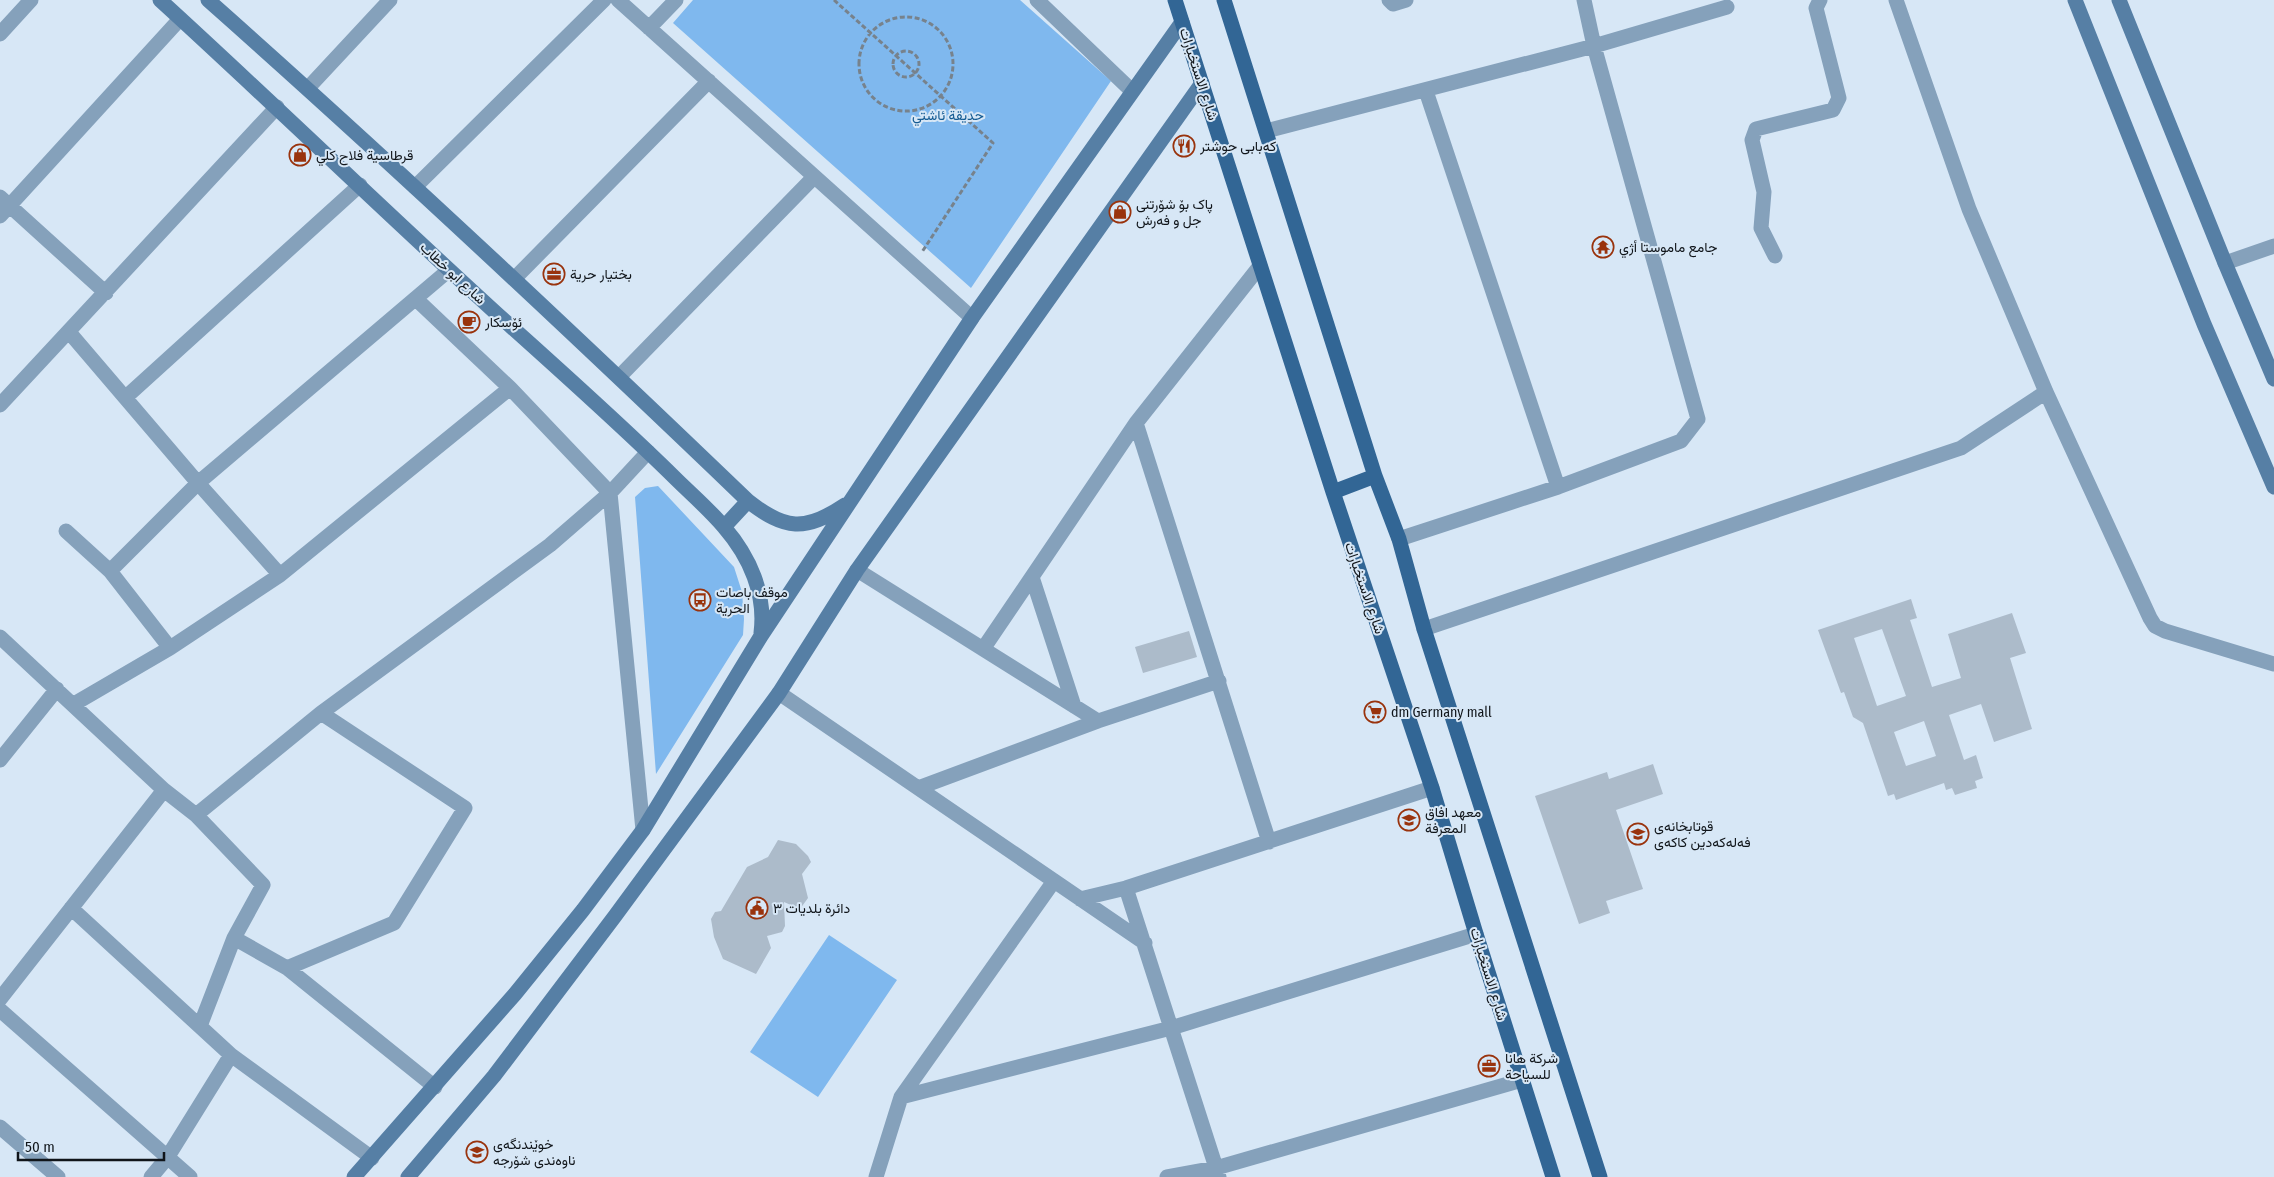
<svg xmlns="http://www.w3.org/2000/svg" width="2274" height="1177" font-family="'Fira Sans Condensed',Vazirmatn,sans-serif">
	<rect width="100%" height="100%" fill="#d7e7f6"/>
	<path fill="#7fb8ee" d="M693,0H1020L1111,81L971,288L673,23Z
		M658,486L734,567L742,592L744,619L743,635L656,774L635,497L645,488Z
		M829,935L897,980L818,1097L750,1052Z"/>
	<path fill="#acbbca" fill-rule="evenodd" d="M1911,599L1917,618L1910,620L1932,687L1961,678L1948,634L2012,613L2026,653L2010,658L2032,729L1994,742L1981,704L1949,715L1964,760L1976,755L1983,778L1975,781L1977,788L1955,795L1952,788L1946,790L1944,783L1896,800L1894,794L1888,796L1863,723L1853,717L1844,692L1841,693L1818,630ZM1882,629L1906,696L1877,706L1854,638ZM1924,721L1936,756L1906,766L1894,732Z
		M1189,631L1197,657L1143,673L1135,647Z
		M1653,764L1663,794L1616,810L1643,889L1606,901L1610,913L1579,924L1535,796L1607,772L1609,779Z
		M778,840L796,844L808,856L811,862L802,874L808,898L800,909L784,902L785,926L782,932L767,936L771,948L756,974L723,959L714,937L711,919L715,912L721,911L747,867L768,857Z"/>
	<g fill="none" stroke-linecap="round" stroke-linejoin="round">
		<path stroke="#77828c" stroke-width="3" stroke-dasharray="5 2.5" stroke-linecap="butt" d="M834,0L993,143L922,252
			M859 64a47 47 0 1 1 94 0a47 47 0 1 1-94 0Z
			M893 64a13 13 0 1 1 26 0a13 13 0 1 1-26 0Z"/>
		<path stroke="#85a1bb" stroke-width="15" d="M618,0L972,318
			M1037,0L1132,91
			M1389,0L1393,4L1406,0
			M1896,0L1969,209L2046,392L2150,618L2155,626L2165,631L2274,664
			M649,28L676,0
			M0,34L31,0
			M308,88L390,0
			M1426,91L1558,487
			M1266,131L1594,46L1727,7
			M415,187L604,0
			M0,197L106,293
			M0,216L180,19
			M1775,256L1761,228L1764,192L1752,140L1756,129L1833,110L1839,98L1816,8L1820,0
			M2225,263L2274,246
			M515,278L709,81
			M416,299L510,388L610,493L643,830
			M69,332L198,483L280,575
			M619,377L814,177
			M126,397L360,185
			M0,405L277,107
			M1136,423L1269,842
			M66,531L110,571L170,648
			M1399,539L1558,487L1681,441L1698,419L1594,46L1584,0
			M857,570L1098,721
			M110,571L198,483L449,270
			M1032,577L1074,706
			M1424,629L1961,448L2046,392
			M0,637L164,790L196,815L263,885L234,938L200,1026
			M983,649L1136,423L1260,266
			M779,693L1145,943
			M74,704L170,648L280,575L510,388
			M321,713L550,545L610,493L648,452
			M0,760L57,689
			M918,788L1098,721L1219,681
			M196,815L321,713L465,808L394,923L287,968
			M1126,888L1219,1177
			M1080,899L1126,888L1432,788
			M71,908L231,1055L372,1158
			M234,938L287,968L435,1087
			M0,999L164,790
			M0,1010L190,1177
			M901,1097L1171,1028L1476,934
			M0,1127L58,1177
			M151,1177L167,1158L231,1055
			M876,1177L901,1097L1054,881
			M1167,1177L1216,1168L1522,1080"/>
		<path stroke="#567fa5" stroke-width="15" d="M160,0C273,103 383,210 496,313C556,367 616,420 674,477C690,493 709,509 724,527C750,557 766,594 761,633
			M208,0C392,163 571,331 748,501C785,530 805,532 845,505
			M2075,0L2204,324L2274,487
			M2119,0L2225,263L2274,379
			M724,527L748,501
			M354,1177L515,994L583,910L643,830L761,636L972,318L1182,22
			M408,1177L494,1076L615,916L779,693L857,570L1202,83"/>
		<path stroke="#326695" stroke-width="15" d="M1175,0L1333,492L1432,788L1476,934L1553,1177
			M1224,0L1375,476L1399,539L1424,629L1600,1177
			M1333,492L1375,476"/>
	</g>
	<defs>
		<g id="restaurant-ring" transform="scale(1.125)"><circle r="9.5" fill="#d7e7f6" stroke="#99330d" stroke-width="1.5"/><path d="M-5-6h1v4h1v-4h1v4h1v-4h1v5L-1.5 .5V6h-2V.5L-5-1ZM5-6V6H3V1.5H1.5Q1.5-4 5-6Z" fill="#99330d"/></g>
		<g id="shop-ring" transform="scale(1.125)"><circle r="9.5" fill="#d7e7f6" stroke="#99330d" stroke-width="1.5"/><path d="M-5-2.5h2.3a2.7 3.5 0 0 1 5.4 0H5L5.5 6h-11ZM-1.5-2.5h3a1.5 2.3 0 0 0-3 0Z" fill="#99330d"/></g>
		<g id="temple-ring" transform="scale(1.125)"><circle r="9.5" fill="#d7e7f6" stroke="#99330d" stroke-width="1.5"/><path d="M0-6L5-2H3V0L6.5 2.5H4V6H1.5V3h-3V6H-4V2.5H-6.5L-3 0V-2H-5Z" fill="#99330d"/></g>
		<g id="office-ring" transform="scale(1.125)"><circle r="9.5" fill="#d7e7f6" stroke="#99330d" stroke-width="1.5"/><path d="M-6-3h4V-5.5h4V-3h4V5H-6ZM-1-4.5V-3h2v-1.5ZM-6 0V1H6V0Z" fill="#99330d"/></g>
		<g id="cafe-ring" transform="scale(1.125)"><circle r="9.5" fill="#d7e7f6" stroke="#99330d" stroke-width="1.5"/><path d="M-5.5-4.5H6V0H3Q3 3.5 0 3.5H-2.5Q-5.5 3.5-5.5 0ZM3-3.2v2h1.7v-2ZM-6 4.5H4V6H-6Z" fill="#99330d"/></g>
		<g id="bus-ring" transform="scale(1.125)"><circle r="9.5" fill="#d7e7f6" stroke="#99330d" stroke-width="1.5"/><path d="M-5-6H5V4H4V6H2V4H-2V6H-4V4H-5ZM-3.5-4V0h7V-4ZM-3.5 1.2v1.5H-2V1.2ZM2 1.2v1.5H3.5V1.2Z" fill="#99330d"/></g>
		<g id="supermarket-ring" transform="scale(1.125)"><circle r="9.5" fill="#d7e7f6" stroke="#99330d" stroke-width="1.5"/><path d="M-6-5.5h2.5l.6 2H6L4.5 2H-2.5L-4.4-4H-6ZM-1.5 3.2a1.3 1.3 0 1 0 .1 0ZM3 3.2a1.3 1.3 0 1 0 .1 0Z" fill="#99330d"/></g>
		<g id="school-ring" transform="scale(1.125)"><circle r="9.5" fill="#d7e7f6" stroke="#99330d" stroke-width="1.5"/><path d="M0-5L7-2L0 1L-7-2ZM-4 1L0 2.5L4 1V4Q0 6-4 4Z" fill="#99330d"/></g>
		<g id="civic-ring" transform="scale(1.125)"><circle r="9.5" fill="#d7e7f6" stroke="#99330d" stroke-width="1.5"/><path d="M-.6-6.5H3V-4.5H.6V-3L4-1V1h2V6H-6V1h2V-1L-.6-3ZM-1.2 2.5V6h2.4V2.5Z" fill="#99330d"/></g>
	</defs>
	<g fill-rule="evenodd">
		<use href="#restaurant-ring" x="1184" y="146"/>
		<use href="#shop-ring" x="300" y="155"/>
		<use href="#shop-ring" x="1120" y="212"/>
		<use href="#temple-ring" x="1603" y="247"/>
		<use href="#office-ring" x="554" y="274"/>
		<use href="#cafe-ring" x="469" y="322"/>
		<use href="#bus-ring" x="700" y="600"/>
		<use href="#supermarket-ring" x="1375" y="712"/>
		<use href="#school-ring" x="1409" y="820"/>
		<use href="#school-ring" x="1638" y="834"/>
		<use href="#civic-ring" x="757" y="908"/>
		<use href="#office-ring" x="1489" y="1066"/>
		<use href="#school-ring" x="477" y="1152"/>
	</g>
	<g text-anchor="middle" stroke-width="4" stroke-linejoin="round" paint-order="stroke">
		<g font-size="14" fill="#10151a" stroke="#d7e7f6">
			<text transform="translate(1199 74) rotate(72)" y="5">شارع الاستخبارات</text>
			<text transform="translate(453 273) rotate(43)" y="5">شارع ابو خطاب</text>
			<text transform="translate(1365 588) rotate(71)" y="5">شارع الاستخبارات</text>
			<text transform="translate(1489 974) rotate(73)" y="5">شارع الاستخبارات</text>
		</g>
		<g font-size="14" fill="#135a92" stroke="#d7e7f6">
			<text x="948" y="120">حديقة ئاشتي</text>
		</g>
		<g font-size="14" fill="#10151a" stroke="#d7e7f6" text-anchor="start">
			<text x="1200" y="151">کەبابی حوشتر</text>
			<text x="316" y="160">قرطاسية فلاح كلي</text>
			<text x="1136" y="209">پاک بۆ شۆرتنی<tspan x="1136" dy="16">جل و فەرش</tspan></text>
			<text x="1619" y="252">جامع ماموستا أژي</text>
			<text x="570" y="279">بختيار حرية</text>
			<text x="485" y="327">ئۆسکار</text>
			<text x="716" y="597">موقف باصات<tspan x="716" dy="16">الحریة</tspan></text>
			<text x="1391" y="717">dm Germany mall</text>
			<text x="1425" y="817">معهد افاق<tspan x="1425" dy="16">المعرفة</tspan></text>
			<text x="1654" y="831">قوتابخانەی<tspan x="1654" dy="16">فەلەکەدین کاکەی</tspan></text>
			<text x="773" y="913">دائرة بلديات ٣</text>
			<text x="1505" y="1063">شركة هانا<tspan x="1505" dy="16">للسياحة</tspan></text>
			<text x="493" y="1149">خوێندنگەی<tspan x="493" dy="16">ناوەندی شۆرجە</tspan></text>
		</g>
	</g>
	<path d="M18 1152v8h146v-8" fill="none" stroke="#10151a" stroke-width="2.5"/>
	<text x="25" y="1152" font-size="15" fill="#10151a" stroke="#d7e7f6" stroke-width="4" paint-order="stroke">50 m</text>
</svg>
